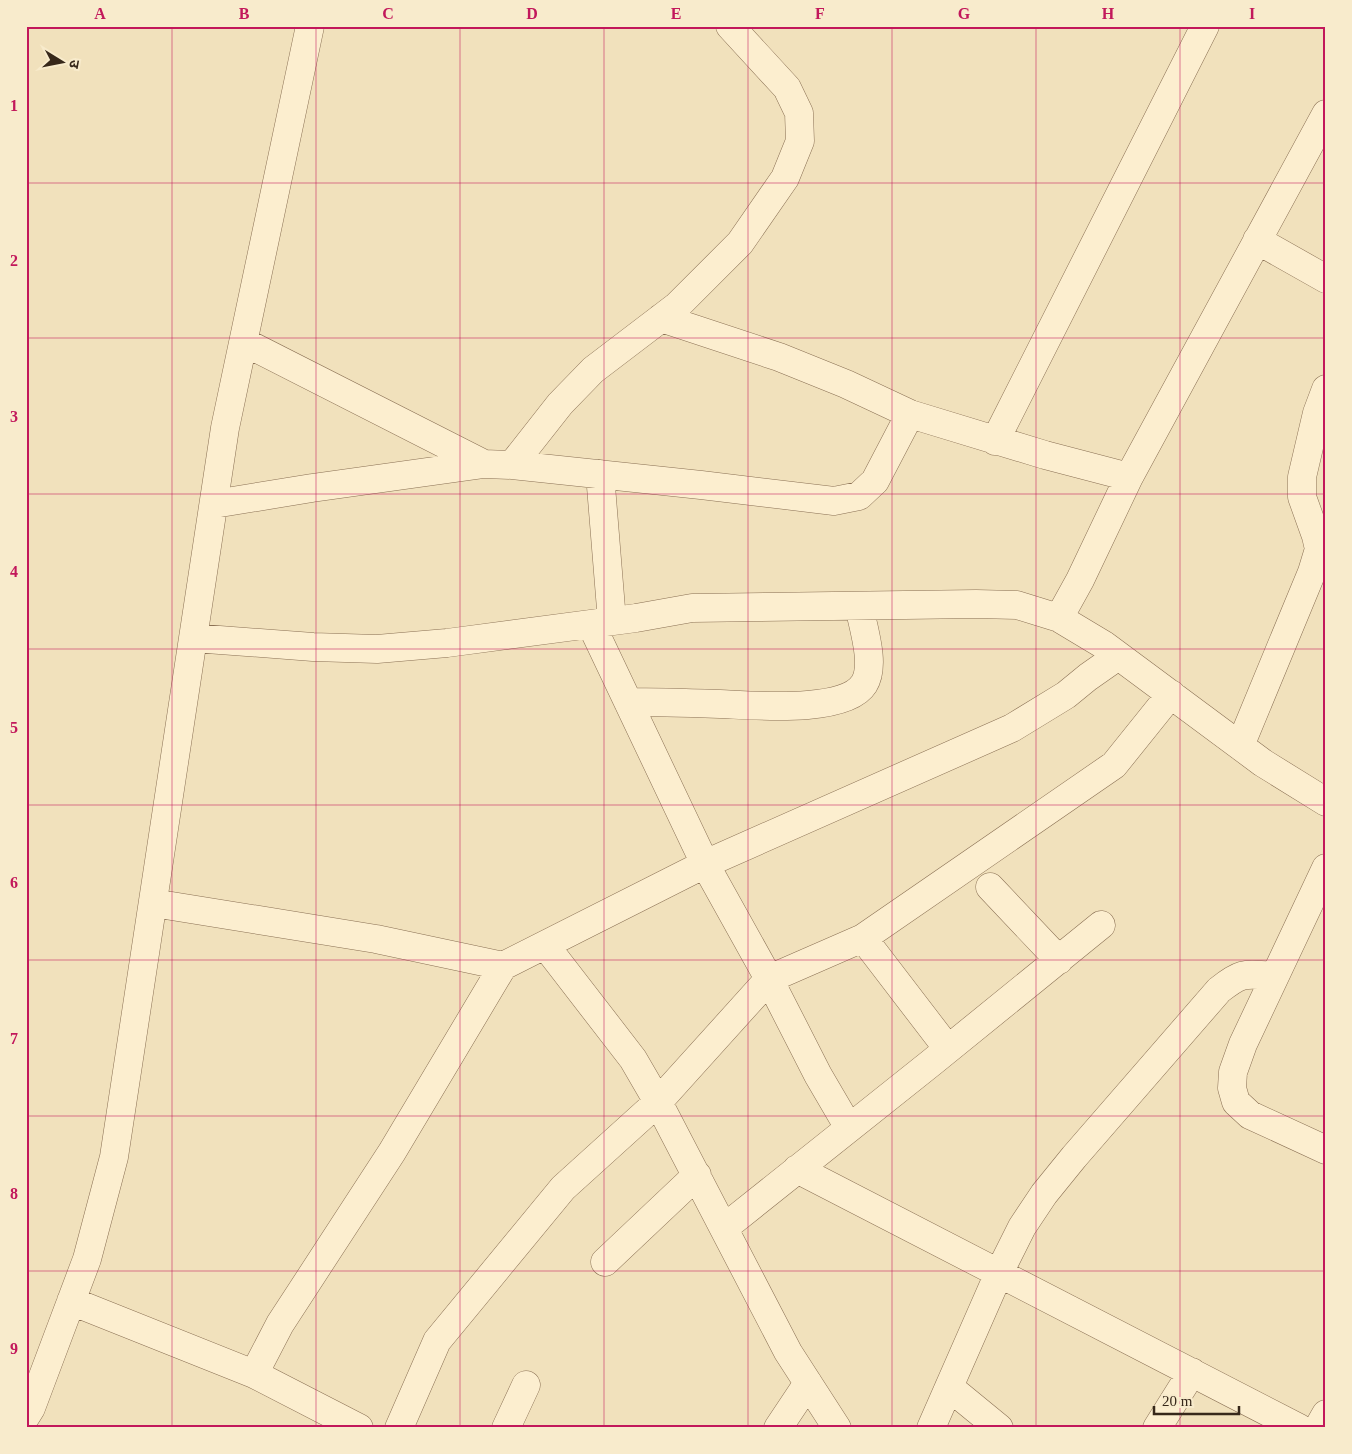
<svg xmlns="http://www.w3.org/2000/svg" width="1352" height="1454" font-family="'Times New Roman','Noto Sans Devanagari',serif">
	<rect width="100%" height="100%" fill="#f1e1bc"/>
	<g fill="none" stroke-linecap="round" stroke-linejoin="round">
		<g stroke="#8a7054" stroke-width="29">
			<path id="minor" d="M1257,240L1326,279
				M661,318L779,357L846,384L910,414L1045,455L1129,477
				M244,342L484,464
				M995,441L1205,26
				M512,465L560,404L593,370L677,306L740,243L785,178L800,141L799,113L787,88L730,26
				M600,474L612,621
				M214,504L312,488L484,464L512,465L701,485L834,501L859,496L875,481L910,414
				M1059,618L1080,580L1129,477L1326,114
				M591,624L705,864L769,979L818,1075L849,1128
				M193,638L313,647L377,649L447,643L636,618L692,608L976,604L1017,605L1059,618L1104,645L1263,763L1326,802
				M628,702C659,702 690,703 720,704C752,705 845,714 864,684C876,665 863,627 859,606
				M1240,746L1312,572L1319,549L1316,536L1302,497V477L1317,413L1326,389
				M1326,868L1243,1044L1233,1072L1232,1088L1236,1102L1250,1115L1326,1150
				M990,887L1059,960
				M153,903L376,939L503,966
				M863,938L948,1049
				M545,945L633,1059L658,1102L788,1352L837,1428
				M797,1169L1299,1428
				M724,1228L931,1063L1101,925
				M605,1262L697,1175
				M71,1301L254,1374L359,1428
				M254,1374L280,1324L392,1152L503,966L705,864L1012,728L1066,695L1088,677L1118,656
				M949,1387L999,1428
				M26,1416L31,1408L87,1259L114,1157L225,428L310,26
				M399,1428L437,1341L563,1188L658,1102L769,979L863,938L1114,765L1171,694
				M506,1428L526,1385
				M778,1428L808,1383
				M931,1428L999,1273L1022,1227L1044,1194L1074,1157L1219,990C1243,971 1245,974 1275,976
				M1157,1428L1192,1372
				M1318,1428L1326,1414"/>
		</g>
		<use href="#minor" stroke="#fceecf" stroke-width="28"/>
	</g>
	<path fill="none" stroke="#c2185b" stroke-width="1" stroke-opacity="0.55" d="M172,26V1428M316,26V1428M460,26V1428M604,26V1428M748,26V1428M892,26V1428M1036,26V1428M1180,26V1428M26,183H1326M26,338H1326M26,494H1326M26,649H1326M26,805H1326M26,960H1326M26,1116H1326M26,1271H1326"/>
	<rect width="1352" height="1454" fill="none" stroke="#f8ebcc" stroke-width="55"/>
	<g transform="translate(62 62) rotate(100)" stroke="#f8ebcc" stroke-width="4" paint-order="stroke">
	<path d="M0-4L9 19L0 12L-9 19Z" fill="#37281a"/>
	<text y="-8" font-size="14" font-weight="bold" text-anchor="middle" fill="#37281a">उ</text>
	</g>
	<path d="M1154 1406v8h85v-8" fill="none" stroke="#37281a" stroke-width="2.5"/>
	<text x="1162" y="1406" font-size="15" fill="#37281a" stroke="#f8ebcc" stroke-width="4" paint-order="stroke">20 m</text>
	<rect x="28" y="28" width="1296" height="1398" fill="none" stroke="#c2185b" stroke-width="2"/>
	<g font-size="16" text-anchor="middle" font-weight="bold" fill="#c2185b">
		<text x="100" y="19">A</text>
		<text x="244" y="19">B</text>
		<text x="388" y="19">C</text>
		<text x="532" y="19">D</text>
		<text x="676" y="19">E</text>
		<text x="820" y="19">F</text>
		<text x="964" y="19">G</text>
		<text x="1108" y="19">H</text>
		<text x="1252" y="19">I</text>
		<text x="14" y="111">1</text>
		<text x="14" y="266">2</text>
		<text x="14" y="422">3</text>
		<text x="14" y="577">4</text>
		<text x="14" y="733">5</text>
		<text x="14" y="888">6</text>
		<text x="14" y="1044">7</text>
		<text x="14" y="1199">8</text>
		<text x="14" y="1354">9</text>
	</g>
</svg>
